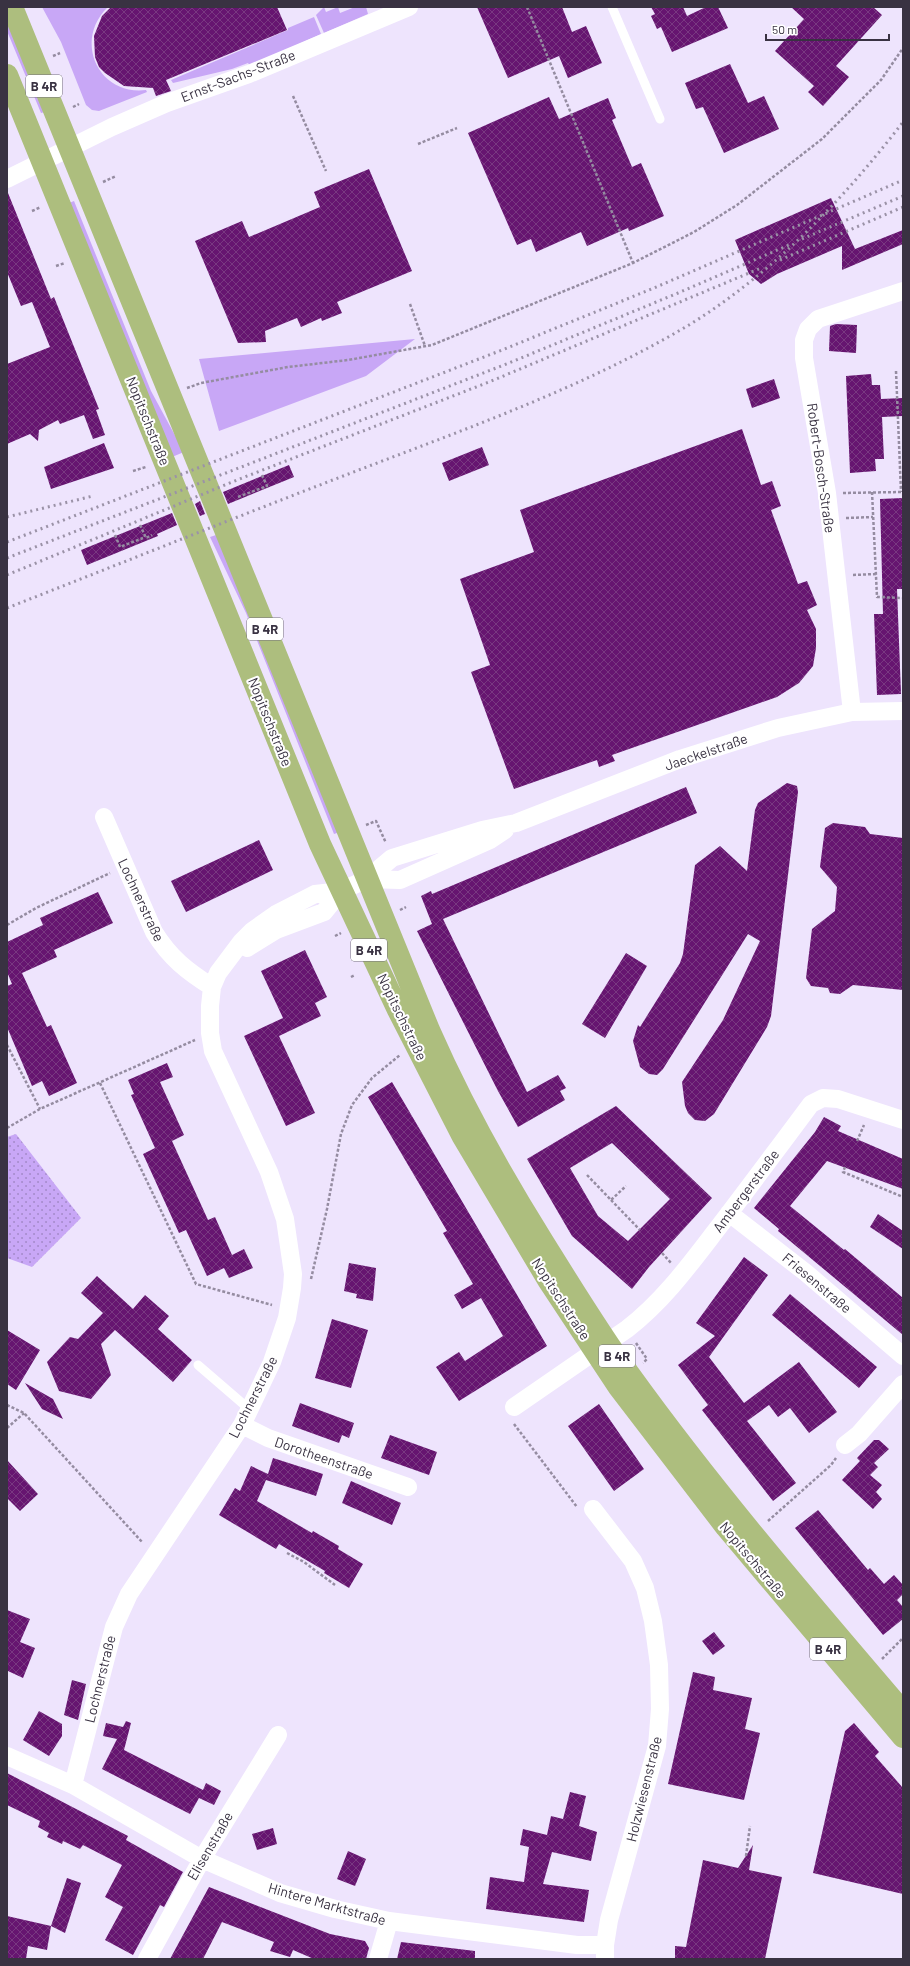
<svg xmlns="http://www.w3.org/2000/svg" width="910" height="1966" font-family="Barlow,sans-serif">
	<defs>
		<pattern id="park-dots" width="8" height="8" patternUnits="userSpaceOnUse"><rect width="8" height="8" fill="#c8a7f6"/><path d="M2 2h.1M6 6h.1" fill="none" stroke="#a389c9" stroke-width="1.8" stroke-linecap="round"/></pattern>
		<pattern id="building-cross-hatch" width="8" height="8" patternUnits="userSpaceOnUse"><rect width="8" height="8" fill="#661570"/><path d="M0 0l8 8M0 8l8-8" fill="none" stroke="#793881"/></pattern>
	</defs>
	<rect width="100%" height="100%" fill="#eee4fd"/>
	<path fill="#c8a7f6" d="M42,7H108C73,40 98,96 146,90L147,92L99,111L92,110L86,105L61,42Z
		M324,7L326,12L338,7L340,13L355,7H366L368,14L324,33L316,15Z
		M314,17L321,34L250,66L248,63L232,69L173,83L171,80L288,30V28Z
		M9,24L45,112L41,113L7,31Z
		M74,201L151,391L184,452L172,457L69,203Z
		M415,339L366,376L219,431L199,359Z
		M219,534L340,832L334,834L246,613L210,537Z"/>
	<path fill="url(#park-dots)" d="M16,1134L81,1218L32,1267L7,1258V1137Z"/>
	<path fill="url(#building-cross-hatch)" fill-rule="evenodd" d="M111,7H277L287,30L166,80L171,91L156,96L153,88L124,86L105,73L99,67L95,57L94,36L102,16Z
		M477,7H562L572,32L586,26L602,63L568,78L559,56L508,78Z
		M651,7H683L687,16L706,7H718L728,28L672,52L661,27L657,29L651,16L655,14Z
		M791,7H873L882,15L836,66L849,77L823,106L808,92L814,86L775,51L804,19Z
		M730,64L748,103L764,96L779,129L724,153L703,107L696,109L685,83Z
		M549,97L559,119L608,98L616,118L612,120L632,167L641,163L664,216L629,231L628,228L587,246L581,232L536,252L531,239L517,245L468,133Z
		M369,169L412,271L337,302L342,313L322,321L321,318L301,327L297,318L265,331L266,342L238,343L195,241L242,221L249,237L320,207L314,192Z
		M8,193L51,299L54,297L99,409L96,410L105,435L93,439L84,415L60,424L58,420L39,430L38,441L30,434L7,444V364L50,347L32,302L21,306L7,272Z
		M831,198L855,249L903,230V244L842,270V246L777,274L761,284L749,274L735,240Z
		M836,324L857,325L856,353L829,351L830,326Z
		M871,374L872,385H880L881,399L903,398V416L882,417L884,459H875L876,471L850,473L846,376Z
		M774,379L780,398L752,408L746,389Z
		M742,429L761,485L772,481L781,506L771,510L798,584L807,581L817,605L807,610L816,629V648L813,666L799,683L777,697L612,755L615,761L599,767L597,760L514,789L471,672L490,665L460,579L534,552L520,510Z
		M104,443L114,468L51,489L44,467Z
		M482,447L489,465L449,481L442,463Z
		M289,465L294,477L228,504L223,492Z
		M903,498V589H897L901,694L877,695L874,614H883L880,499Z
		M200,501L205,514L200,516L195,504Z
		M172,513L177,525L157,534L158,536L87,565L81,550Z
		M787,783L797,786L798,792L771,1016L767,1027L714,1114L705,1121L695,1120L688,1113L685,1106L682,1082L723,1020L760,941L748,934L663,1069L657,1075L649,1074L640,1067L633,1041L638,1025L640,1027L680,963L683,954L695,865L720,846L747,871L755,810L758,803Z
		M686,787L697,813L443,919L527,1092L558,1075L566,1088L560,1091L565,1100L518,1127L498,1091L417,931L432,924L421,896L431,891L432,894Z
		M833,823L865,827L870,834L903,838V990L853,985L840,994L830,993L828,988L811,986L806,978L812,929L835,911L837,887L820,867L825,828Z
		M259,840L273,870L186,912L171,881Z
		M98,892L113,923L54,950L57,957L22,973L47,1027L51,1025L77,1083L49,1096L42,1081L32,1086L7,1027V986L12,984L7,972V942L43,925L40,918Z
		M305,950L327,997L315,1003L321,1016L279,1036L315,1113L286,1126L244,1036L283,1018L261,971Z
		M626,953L647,966L605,1038L582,1024Z
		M167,1063L173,1077L160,1082L184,1135L172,1141L208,1220L215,1217L232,1255L244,1249L253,1268L229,1278L224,1268L207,1276L186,1230L179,1233L143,1154L155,1148L131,1095L134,1094L128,1080Z
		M392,1082L547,1346L459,1401L436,1367L459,1352L465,1361L503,1336L481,1298L462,1309L454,1295L473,1284L443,1233L447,1231L368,1097Z
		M616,1106L712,1198L649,1267L632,1289L572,1236L527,1159ZM612,1143L670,1199L628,1241L598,1216L570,1168Z
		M824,1117L841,1126L838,1131L903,1159V1189L827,1161L790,1206L844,1250L845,1249L903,1298V1335L778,1231L779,1229L754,1208L815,1132Z
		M878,1214L903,1231V1249L870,1227Z
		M744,1257L768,1275L709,1357L744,1403L799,1362L837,1412L809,1433L790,1408L778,1417L769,1405L747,1421L796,1483L773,1501L702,1410L708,1405L678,1365L715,1336L696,1323Z
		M349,1263L376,1268L373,1301L356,1298L357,1294L344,1291Z
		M97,1276L133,1309L145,1295L169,1316L158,1329L192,1360L173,1382L115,1330L101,1344L111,1375L91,1399L59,1391L47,1362L70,1337L78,1339L103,1313L81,1293Z
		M790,1294L877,1367L859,1388L772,1315Z
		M332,1319L368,1330L351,1388L315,1378Z
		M7,1330L40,1350L16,1390L7,1384Z
		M25,1383L53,1399L63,1419L42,1409Z
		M300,1403L354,1423L349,1438L342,1435L339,1443L292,1426Z
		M599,1404L644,1469L614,1491L568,1426Z
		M390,1435L437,1452L429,1475L381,1458Z
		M874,1440H879L889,1449L874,1463L878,1467L870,1475L882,1485L876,1492L882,1499L873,1509L842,1480L860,1461L857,1458Z
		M273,1458L323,1474L316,1496L266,1480L257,1501L312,1533L313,1531L339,1546L338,1549L363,1564L349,1588L324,1573L325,1571L279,1544L276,1549L219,1515L235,1488L240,1491L251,1466L268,1474Z
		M7,1460L38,1494L20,1511L7,1498Z
		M351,1481L401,1503L392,1525L342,1503Z
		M818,1510L868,1570L870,1568L884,1584L894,1575L903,1585V1594L897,1600L903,1607V1619L883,1635L795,1528Z
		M7,1610L30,1619L20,1642L35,1648L23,1678L8,1671L7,1673Z
		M714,1632L725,1646L713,1655L702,1641Z
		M693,1672L715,1677L713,1690L752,1698L745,1729L760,1733L744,1800L668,1784Z
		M72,1680L86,1684L78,1720L64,1715Z
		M39,1711L62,1724V1736L49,1756L23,1740Z
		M126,1721L131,1723L124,1750L203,1790L206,1783L221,1791L214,1805L199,1798L190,1814L102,1769L117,1739L103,1736L106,1723L123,1727Z
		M854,1723L879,1752L875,1756L903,1788V1894L813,1873L845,1731Z
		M7,1773L128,1836L126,1840L183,1872L164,1907L160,1905L133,1955L105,1940L123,1907L105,1897L122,1865L83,1845L80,1849L63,1841L62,1844L47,1837L49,1833L38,1827L40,1821L7,1805Z
		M570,1792L586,1796L579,1826L597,1832L591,1861L552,1852L543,1884L589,1890L584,1922L486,1909L490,1877L524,1882L529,1847L520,1845L523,1829L547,1835L551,1816L563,1819Z
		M273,1828L277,1844L257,1850L252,1834Z
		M753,1845L749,1870L782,1877L765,1959H675V1946L686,1947L703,1860L738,1868Z
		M348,1851L366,1859L355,1886L337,1879Z
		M67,1878L81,1883L65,1933L51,1926Z
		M209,1887L330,1934L365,1941L369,1948L366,1959H314L293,1950L290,1957L270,1951L274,1942L222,1922L203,1959H170Z
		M7,1916L51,1926L47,1950L28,1946L26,1959H7Z
		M401,1942L475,1951V1959H397Z"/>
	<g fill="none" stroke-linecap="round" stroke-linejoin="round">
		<path stroke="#958ca1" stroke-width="2.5" stroke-dasharray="3 2" stroke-linecap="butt" d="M527,7L633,263
			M53,56L60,53
			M293,96L326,171
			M73,107L79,104
			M418,144L457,128
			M103,182L116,176
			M32,211L41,207
			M56,266L65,263
			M410,304L425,346
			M896,371L901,492
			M187,388L201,383L288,367L348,360L432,345L633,263L694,232L737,205L822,139L881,80L903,48
			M133,471L146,467
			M872,492L877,597L903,598
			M843,493L903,492
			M238,497L267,486L262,475
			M846,518L873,517
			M140,525L146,538L152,535
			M115,535L120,547L143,538
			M853,575L876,574
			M366,825L376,821L386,843
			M400,910L406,907
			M7,925L36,908L110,873
			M335,936L341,933
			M351,977L355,975
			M7,1045L40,1109
			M100,1083L196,1284L272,1305
			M7,1128L40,1109L195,1040
			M857,1141L864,1125
			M845,1167L843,1172L903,1197
			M587,1175L611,1200L626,1186
			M611,1200L640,1230
			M662,1253L671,1263
			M311,1279L327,1209L341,1134L352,1105L372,1078L400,1055
			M636,1343L647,1359L643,1363
			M7,1405L24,1413L143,1543
			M514,1424L577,1507
			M7,1428L24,1413
			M768,1521L831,1465L836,1458
			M287,1553L304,1562L335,1585
			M882,1659L903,1638
			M746,1856L750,1826"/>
		<path stroke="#fff" stroke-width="9" d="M612,7L660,119
			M198,1365L249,1409"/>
		<path stroke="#fff" stroke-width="18" d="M7,179L112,127L167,103L249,74L409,7
			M852,712L827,493L804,358V340L808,329L818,319L903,291
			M104,817L154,932C170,958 187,971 212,987
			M367,879L400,880L490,840L505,830
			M247,948L276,930L324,912L341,891
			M729,1213L805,1272L903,1356
			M514,1407L627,1329C662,1302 688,1267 714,1233C747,1190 779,1147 811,1104L823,1098L838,1099L903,1120
			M242,1425L268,1438L408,1487
			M845,1445L859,1434L903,1384
			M593,1509L633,1561L645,1588L653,1621L659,1665L660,1709L657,1746L609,1920L605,1945V1959
			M7,1756L73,1785L202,1859L280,1893L335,1909L389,1921L577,1945H605
			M73,1785L114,1627L129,1594L242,1425L272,1362L287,1318L292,1288L293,1274L285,1219L269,1172L213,1051L210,1033V1006L212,987L218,973L242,941L252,931L276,914L315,894L341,891L367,879L392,858L482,830L516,823L680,759L778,728L852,712L903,711
			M147,1959L202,1859L278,1735
			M378,1959L389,1921"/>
		<path stroke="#adbe7e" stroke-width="22" d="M12,7L429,1030C461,1103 500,1173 542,1240C570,1285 598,1331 629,1374C714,1492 809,1602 903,1712
			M7,75L320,844L398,1010L463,1137L548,1280L618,1386L726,1527L903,1737"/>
		<path stroke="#9b92a7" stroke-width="3" stroke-dasharray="2 4" stroke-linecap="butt" d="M802,239L903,196
			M780,260L903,207
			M7,517L93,496
			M7,542L502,350L654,288L903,180
			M7,558L509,363L678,293L789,245
			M7,575L237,480L489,382L761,268
			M7,608C122,563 236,517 351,473C465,429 583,388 689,325C773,273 843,200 903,122"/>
	</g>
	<g text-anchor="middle" stroke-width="4" stroke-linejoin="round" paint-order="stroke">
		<g fill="#fff" stroke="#74707b" stroke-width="1">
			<rect x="26" y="75" width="36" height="22" rx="3"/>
			<rect x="247" y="618" width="36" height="22" rx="3"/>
			<rect x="351" y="939" width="36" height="22" rx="3"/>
			<rect x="599" y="1345" width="36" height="22" rx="3"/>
			<rect x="810" y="1638" width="36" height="22" rx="3"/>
		</g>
		<g font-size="13" font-weight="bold" fill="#393242">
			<text x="44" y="91">B 4R</text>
			<text x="265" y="634">B 4R</text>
			<text x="369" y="955">B 4R</text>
			<text x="617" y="1361">B 4R</text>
			<text x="828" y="1654">B 4R</text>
		</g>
		<g font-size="14" fill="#393242" stroke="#fff">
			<text transform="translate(238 76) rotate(-21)" y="5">Ernst-Sachs-Straße</text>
			<text transform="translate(148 421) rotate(68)" y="5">Nopitschstraße</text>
			<text transform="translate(821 468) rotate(82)" y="5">Robert-Bosch-Straße</text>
			<text transform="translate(270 722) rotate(68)" y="5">Nopitschstraße</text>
			<text transform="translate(706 752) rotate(-19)" y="5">Jaeckelstraße</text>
			<text transform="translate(141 900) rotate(65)" y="5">Lochnerstraße</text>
			<text transform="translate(402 1017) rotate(64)" y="5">Nopitschstraße</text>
			<text transform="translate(746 1191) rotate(-53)" y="5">Ambergerstraße</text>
			<text transform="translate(817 1283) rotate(40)" y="5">Friesenstraße</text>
			<text transform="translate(561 1299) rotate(57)" y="5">Nopitschstraße</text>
			<text transform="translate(253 1397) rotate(-63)" y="5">Lochnerstraße</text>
			<text transform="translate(324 1458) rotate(19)" y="5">Dorotheenstraße</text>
			<text transform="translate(753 1560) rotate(50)" y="5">Nopitschstraße</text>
			<text transform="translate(100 1679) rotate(-76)" y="5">Lochnerstraße</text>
			<text transform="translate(644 1789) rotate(-76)" y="5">Holzwiesenstraße</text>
			<text transform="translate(210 1846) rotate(-60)" y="5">Elisenstraße</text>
			<text transform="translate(327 1904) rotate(16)" y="5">Hintere Marktstraße</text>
		</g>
	</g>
	<rect width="910" height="1966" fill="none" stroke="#393242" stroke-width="16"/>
	<path d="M766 34v6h123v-6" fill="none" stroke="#393242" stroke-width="2"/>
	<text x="772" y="34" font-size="12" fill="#393242" stroke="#ffffff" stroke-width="3" paint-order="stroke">50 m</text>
</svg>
